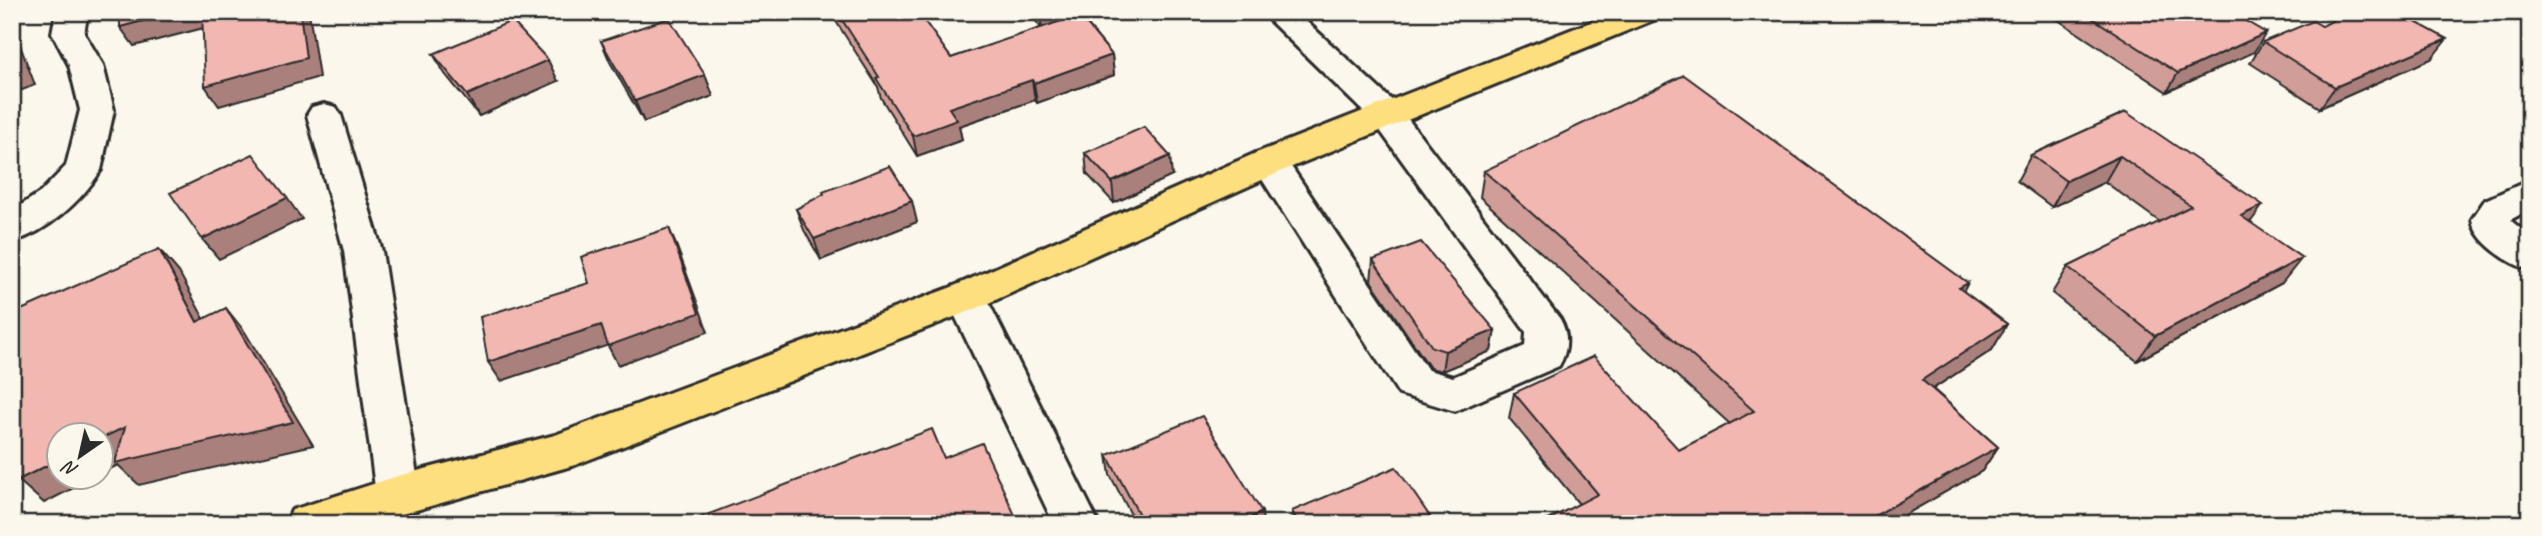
<svg xmlns="http://www.w3.org/2000/svg" width="2542" height="536" font-family="Caveat,sans-serif">
	<rect width="100%" height="100%" fill="#fbf7ec"/>
	<filter id="ink" filterUnits="userSpaceOnUse"><feTurbulence type="fractalNoise" baseFrequency=".0143" numOctaves="2"/><feDisplacementMap in="SourceGraphic" scale="14" xChannelSelector="R" yChannelSelector="G"/><feConvolveMatrix kernelMatrix="1 2 1 2 8 2 1 2 1" color-interpolation-filters="sRGB"/></filter>
	<g filter="url(#ink)">
		<g fill="none" stroke-linecap="round" stroke-linejoin="round">
			<g stroke="#2b2b2b" stroke-width="6">
				<path id="minor" d="M56,12H88L84,33L103,65L114,110L101,170C82,201 47,232 12,242V211L41,192L66,166L80,110L69,65L52,33Z
					M1261,12H1296L1398,106L1560,319C1569,335 1568,351 1559,366L1455,411L1399,394L1251,162L1256,153L1269,150L1282,153L1428,370L1453,377L1525,346L1526,332L1374,122Z
					M324,104L336,107L341,115L382,251L420,495L414,508L398,514L382,508L376,495L344,251L307,115L312,107Z
					M2530,180V209L2510,220L2530,236V270C2509,264 2475,242 2472,219L2485,200Z
					M966,282L980,287L986,297L1099,524H1054L946,297L952,287Z"/>
			</g>
			<g stroke="#2b2b2b" stroke-width="6">
				<path id="major" d="M1616,12H1661L1656,19L1282,171L980,307L575,465L367,524H286L292,510L398,476L555,435L952,287L1256,153Z"/>
			</g>
			<use href="#minor" fill="#fbf7ec" fill-rule="evenodd"/>
			<use href="#major" fill="#fedf80" fill-rule="evenodd"/>
		</g>
		<path fill="#d19d99" stroke="#2b2b2b" stroke-width="2" d="M830,12H918L951,58L1041,28L1029,12H1081V16H1080L1112,55L1114,75L1037,103L1035,100L959,126L962,140L917,156L881,98L878,87Z
			M2046,12H2230L2254,52L2167,92Z
			M2322,26L2431,59L2320,108L2250,63L2263,42Z
			M601,41L705,75L713,96L644,122L610,62Z
			M433,54L558,81L479,116L445,74Z
			M2126,112L2250,222L2282,283L2137,361L2052,293L2068,267L2160,222L2105,182L2052,207L2017,181L2031,155Z
			M1085,153L1172,176L1114,203L1087,174Z
			M1484,171L1963,291L2007,324L1992,350L1933,389L1998,447L1982,471L1889,524H1540L1579,504L1509,418L1514,393L1679,450L1730,424L1480,197Z
			M796,209L917,222L821,260L804,230Z
			M1373,260L1495,330L1491,351L1442,371L1430,368L1371,281Z
			M1107,455L1263,524H1136L1110,475Z
			M1292,511L1435,524H1292Z"/>
		<path fill="#aa807d" stroke="#2b2b2b" stroke-width="2" d="M176,12H207L215,25L134,46L120,27Z
			M300,12H309L319,77L219,106L205,86Z
			M1039,12H1081V16L1042,29Z
			M12,24L35,85L12,94Z
			M2266,33L2254,52L2167,92L2178,73Z
			M2447,39L2431,59L2320,108L2335,87Z
			M1112,55L1114,75L1037,103L1034,83Z
			M548,60L558,81L479,116L467,95Z
			M705,75L713,96L644,122L635,101Z
			M1032,80L1035,100L959,126L962,140L917,156L913,136L949,108Z
			M1170,156L1172,176L1114,203L1112,182Z
			M2120,156L2105,182L2052,207L2066,181Z
			M287,198L302,219L219,259L202,239Z
			M912,201L917,222L821,260L814,239Z
			M2263,205L2244,231L2241,216Z
			M669,228L677,247L708,332L618,365L608,346Z
			M159,249L179,272L218,345L197,322Z
			M2302,258L2282,283L2137,361L2155,336Z
			M1968,283L1954,309L1959,288Z
			M226,308L245,332L313,445L139,485L118,465L102,473V438L125,427Z
			M2007,324L1992,350L1908,405L1922,380Z
			M601,325L612,344L501,381L488,362Z
			M1495,330L1491,351L1442,371L1445,351Z
			M1998,447L1982,471L1889,524H1860Z
			M60,459V477H95L44,503L18,480Z
			M1262,512L1263,524H1237Z"/>
		<path fill="#f3b7b2" stroke="#2b2b2b" stroke-width="2" d="M120,12H176L120,27Z
			M202,12H300L306,58L205,86Z
			M837,12H918L951,58L1079,15L1112,55L1034,83L1032,80L949,108L957,120L913,136L876,78L879,77Z
			M2083,12H2230L2266,33L2178,73Z
			M2349,12H2397L2447,39L2335,87L2263,42L2313,21L2322,26Z
			M669,18L705,75L635,101L601,41Z
			M512,21L548,60L467,95L433,54Z
			M12,48L18,65L12,67Z
			M1684,75L1968,283L1959,288L2007,324L1922,380L1998,447L1860,524H1540L1598,494L1514,393L1594,356L1679,450L1754,411L1484,171Z
			M2126,112L2263,205L2241,216L2302,258L2155,336L2068,267L2191,206L2120,156L2066,181L2031,155Z
			M1144,127L1170,156L1112,182L1085,153Z
			M253,154L287,198L202,239L170,193Z
			M890,166L912,201L814,239L796,209L824,194L823,192Z
			M669,228L699,313L608,346L601,325L488,362L480,317L589,283L581,257Z
			M1421,242L1495,330L1445,351L1432,347L1373,260Z
			M159,249L197,322L226,308L293,422L115,463L125,427L102,438V435H60V459L18,480L12,466V314Z
			M1202,416L1262,512L1237,524H1144L1107,455Z
			M932,429L944,458L982,443L1019,524H683Z
			M1396,467L1435,524H1299L1292,511Z"/>
	</g>
	<rect width="2542" height="536" fill="none" stroke="#fbf7ec" stroke-width="42"/>
	<rect x="21" y="21" width="2500" height="494" fill="none" stroke="#2b2b2b" stroke-width="2.5" filter="url(#ink)"/>
	<g transform="translate(80 456) rotate(214)"><circle r="33" fill="#fbf7ec" stroke="#a8a59f" stroke-width="2"/>
	<path d="M0-5L12 26L0 18L-12 26Z" fill="#2b2b2b"/>
	<text y="-10" font-size="19" font-weight="bold" text-anchor="middle" fill="#2b2b2b">N</text>
	</g>
</svg>
